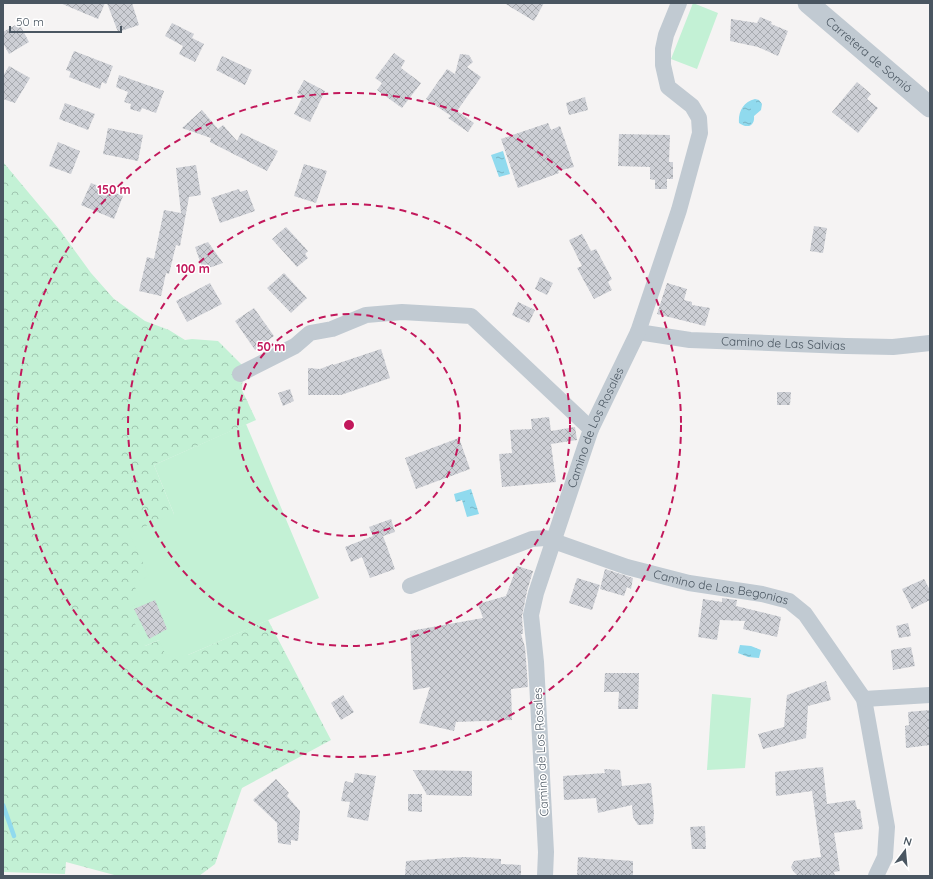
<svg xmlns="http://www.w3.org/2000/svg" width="933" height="879" font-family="Quicksand,sans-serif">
	<defs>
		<pattern id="forest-crowns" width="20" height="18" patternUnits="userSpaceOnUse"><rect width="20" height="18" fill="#c3f1d5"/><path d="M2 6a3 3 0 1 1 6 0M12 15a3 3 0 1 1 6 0" fill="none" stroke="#a0c6b0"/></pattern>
		<pattern id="water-ripples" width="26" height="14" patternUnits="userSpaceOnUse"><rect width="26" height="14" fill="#90daee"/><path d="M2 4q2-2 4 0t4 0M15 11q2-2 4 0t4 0" fill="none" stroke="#78b4c4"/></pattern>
		<pattern id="building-cross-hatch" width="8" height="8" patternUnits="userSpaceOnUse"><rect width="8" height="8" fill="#cdcfd5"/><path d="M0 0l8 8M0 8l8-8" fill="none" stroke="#a8abb0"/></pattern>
	</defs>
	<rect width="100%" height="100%" fill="#f5f3f3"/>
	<path fill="url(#forest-crowns)" d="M3,162L59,229L91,273L114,299L145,321L169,330L185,340L192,339L218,341L243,366L242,390L256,420L154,465L174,514L149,577L142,602L145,646L159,640L188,655L268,620L331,740L242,788L215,864L199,876H118L66,862L65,874L3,872Z"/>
	<path fill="#c3f1d5" d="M693,3L718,13L697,69L671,59Z
		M246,424L319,598L188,655L167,658L159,640L145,646L128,608L142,602L133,583L149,576L129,533L174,514L154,465Z
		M712,694L751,698L745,768L707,770Z"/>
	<path fill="url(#water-ripples)" d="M755,99L759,100L762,104L761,110L754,116C755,126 747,129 739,123C738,112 743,102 755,99Z
		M503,151L510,174L499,177L491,155Z
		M471,489L479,514L467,517L462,500L456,502L454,494Z
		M740,645L751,646L761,650L759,658L748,657L738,653Z"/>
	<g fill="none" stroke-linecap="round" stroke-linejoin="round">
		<path stroke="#90daee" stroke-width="4.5" d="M3,805L14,836"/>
	</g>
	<path fill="url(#building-cross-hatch)" d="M60,3H105L98,19Z
		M107,3H132L139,25L118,32Z
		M504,3H544L534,21Z
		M760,17L772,22L771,24L788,31L778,56L758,47L730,41L731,19L757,23Z
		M19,23L29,42L9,54L3,43V32Z
		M172,23L194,34L192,38L204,44L195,62L179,54L183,46L165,36Z
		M74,51L113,66L106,84L102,82L100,89L69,77L71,72L66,70Z
		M394,53L405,61L401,68L421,83L402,108L377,90L382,83L375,78Z
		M460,54L469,55L473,62L467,67L481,77L457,111L474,123L468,132L448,118L451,116L426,99L447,69L455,74Z
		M222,56L252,70L245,85L216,70Z
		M9,66L30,78L15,103L3,99V76Z
		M119,75L164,91L156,113L142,108L140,112L130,109L131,104L124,102L128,92L116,87Z
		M304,80L325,91L310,122L294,114L303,96L297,93Z
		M857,82L871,94L867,99L878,108L858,133L832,112Z
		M585,97L588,110L569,115L566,103Z
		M65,103L95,114L88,130L59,119Z
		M202,110L218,129L223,125L237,141L241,133L278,151L267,171L210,142L211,138L182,128Z
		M548,123L551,130L560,126L574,167L558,171L559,173L518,188L501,139Z
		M108,128L143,135L138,161L103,154Z
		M619,134L670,135L669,162H673V179H667V189H655V180L650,179V167L618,166Z
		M58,142L80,151L71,174L49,166Z
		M304,164L327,171L316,203L294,196Z
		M196,165L201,195L189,197L180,246L176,245L169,274L166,273L161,296L139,291L147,257L154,259L164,210L181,213L176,168Z
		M91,183L123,196L114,219L81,205Z
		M239,189L240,192L247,190L255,211L220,223L211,198Z
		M814,226L827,228L823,253L810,251Z
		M286,227L308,251L305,254L308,258L297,267L272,239Z
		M582,234L591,251L596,249L612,279L608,282L612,290L594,299L577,268L582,266L569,240Z
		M208,242L223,263L203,270L195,247Z
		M284,273L307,298L291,313L267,288Z
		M540,277L553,283L547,295L535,289Z
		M210,283L222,304L187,322L176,301Z
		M667,283L687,289L684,300L692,302V305L710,308L705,326L657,314Z
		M518,302L535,310L529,323L512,315Z
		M254,308L274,336L255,350L235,321Z
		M381,349L390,378L341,395H308V368L320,369L333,364V365Z
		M290,389L294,401L283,406L278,393Z
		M777,392H791L790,405H777Z
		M549,417L551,431L575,427L577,440L551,444L556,482L502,487L499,454L512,453L510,430L532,429L531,419Z
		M459,438L470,469L416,489L405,458Z
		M391,519L395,532L383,536L395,569L370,578L362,557L351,562L345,547L373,536L369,527Z
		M517,566L533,571L527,591L522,616L523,634H521L525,647L528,687L511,689L512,720L456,722L454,731L419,723L430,687L413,690L410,631L483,618L478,604L506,596Z
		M605,569L633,578L631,589L627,587L624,596L600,589Z
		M577,578L600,585L592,610L569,603Z
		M924,579L930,590V600L912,609L902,589Z
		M722,598L737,600L736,606L781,617L777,637L743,629L745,621L720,620L717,640L698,637L703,599L722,602Z
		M155,600L167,629L149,639L134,609Z
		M908,623L911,636L899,638L896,626Z
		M911,647L915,666L893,670L891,650Z
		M605,673H639L638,709H618L619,692H604Z
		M826,681L831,700L808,706L806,738L763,749L758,734L784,727L787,695Z
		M343,695L354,712L341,720L331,703Z
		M930,710V745L906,748L905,726L909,725L908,712Z
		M823,767L827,804L855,800L857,809H860L863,829L834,833L840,871L834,872L835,876H798L793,871L791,867L794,861L821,857L812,791L776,796L775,772Z
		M604,769L620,770L622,786L651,783L654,813L653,824L638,825L633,817L632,805L598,813L596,798L564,800L563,776L605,773Z
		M413,770L472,771V796L427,795Z
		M355,773L376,776L368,821L347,817L350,802L341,801L345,781L353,783Z
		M276,779L289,793L287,796L300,811L298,841L291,840V845L278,843L277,823L253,800Z
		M408,794H422V812L408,811Z
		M705,826L706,849H692L690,827Z
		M464,857L501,859V864L521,865V876H405L406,861Z
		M578,857L633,861V876H577Z"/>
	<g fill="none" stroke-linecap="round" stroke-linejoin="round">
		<g stroke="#c1cad2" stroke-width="16">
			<path id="s1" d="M638,332L690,340L846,346L893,347L930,343"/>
			<path d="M240,374L295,346L310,333L332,329L366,315L402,312L471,316L591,429"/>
			<path id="s2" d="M410,586L532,539L545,538L627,567L689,583L762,594L789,601L805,614L864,699L887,827L885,857L876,876"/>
			<path d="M864,699L930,695"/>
			<path id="s3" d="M545,876L546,852L536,662L531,615L536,593L591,429L638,332L679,210L700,133L699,118L692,106L668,87L663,65V49L666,35L679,3"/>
		</g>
		<path stroke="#c1cad2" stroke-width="21" id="s4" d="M808,3L930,107"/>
	</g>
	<g fill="none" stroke="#c2185b" stroke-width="2" stroke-dasharray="7 5">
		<circle cx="349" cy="425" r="111"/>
		<circle cx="349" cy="425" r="221"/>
		<circle cx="349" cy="425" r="332"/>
	</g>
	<g text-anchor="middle" stroke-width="3" stroke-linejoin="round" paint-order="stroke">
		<g font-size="12" fill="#4a5661" stroke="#fff">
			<text dy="4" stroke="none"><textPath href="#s4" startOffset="80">Carretera de Somió</textPath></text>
			<text dy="4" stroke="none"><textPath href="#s1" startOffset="146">Camino de Las Salvias</textPath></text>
			<text dy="4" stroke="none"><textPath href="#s3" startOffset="460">Camino de Los Rosales</textPath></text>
			<text dy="4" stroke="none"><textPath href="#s2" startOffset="327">Camino de Las Begonias</textPath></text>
			<text transform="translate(541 752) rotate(-93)" y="4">Camino de Los Rosales</text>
		</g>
	</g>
	<circle cx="349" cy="425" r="6" fill="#c2185b" stroke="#fff" stroke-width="2"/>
	<g font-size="12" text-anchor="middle" font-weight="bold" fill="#c2185b" stroke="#fff" stroke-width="3" stroke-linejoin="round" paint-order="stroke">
		<text x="114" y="194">150 m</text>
		<text x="193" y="273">100 m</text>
		<text x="271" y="351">50 m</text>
	</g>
	<rect width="933" height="879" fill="none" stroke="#4a5661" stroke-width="8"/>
	<g transform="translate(905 851) rotate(16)" stroke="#ffffff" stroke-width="3" paint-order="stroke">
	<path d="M0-3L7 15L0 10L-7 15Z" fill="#4a5661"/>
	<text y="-6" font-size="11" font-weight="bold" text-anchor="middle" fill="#4a5661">N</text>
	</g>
	<path d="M10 26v6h111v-6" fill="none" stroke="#4a5661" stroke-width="2"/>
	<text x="16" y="26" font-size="12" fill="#4a5661" stroke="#ffffff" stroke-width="3" paint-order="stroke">50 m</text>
</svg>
